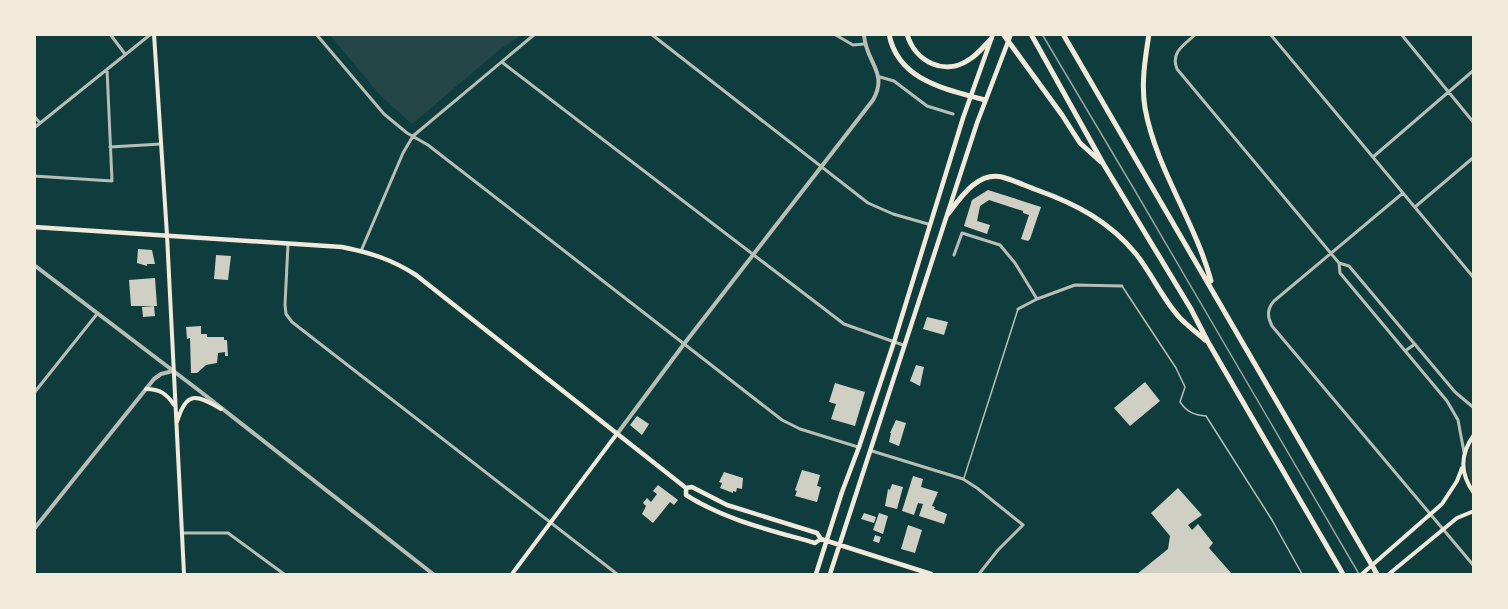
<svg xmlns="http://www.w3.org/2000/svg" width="1508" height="609" font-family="Rubik,sans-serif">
	<rect width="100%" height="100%" fill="#0f3d3e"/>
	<path fill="#244646" d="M330,35H521L498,51L412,124L380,95Z
		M1473,442V485C1465,471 1465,456 1473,442Z"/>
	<path fill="#cfcfc3" d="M988,190L1041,207L1030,239L1028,241L1021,239L1029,215L1023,213V211L989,200L980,206L977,221L990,225L987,234L964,226L972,200Z
		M138,249L152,250L155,264H147V266L137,263Z
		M216,255L231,256L228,280L214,279Z
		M155,278L157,306H131L129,280Z
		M154,306L155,316L143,317L142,307Z
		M927,317L948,322L944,335L923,329Z
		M201,326V334H207V337H224V340H227L228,356H225V352L218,353L217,363L206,365L197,373H191L190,338L187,339L186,327Z
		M916,365L924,367L920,386L910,381Z
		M1145,382L1160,401L1130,426L1114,408Z
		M835,383L865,392L855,426L831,419L836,404L829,402Z
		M637,416L649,424L642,435L630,425Z
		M896,420L906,423L899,446L889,442L891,433H890Z
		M802,470L820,475L817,486L821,487L817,502L795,496L797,491L795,490Z
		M724,472L743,478L742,489L737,488L736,492L733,491V493L720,488L722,483L719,482Z
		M913,476L923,479L921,487L938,492L932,506L935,507L934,509L947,514L944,524L919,516L923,504L918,503L914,515L902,511Z
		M892,484L903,487L897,509L885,506L888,489L890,490Z
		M658,485L678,500L674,505L670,502L653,523L642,514L646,506L643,503L647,498L651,502L657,494L653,491Z
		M1178,488L1202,515L1188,525L1192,530L1198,524L1213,543L1209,548L1232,574H1137L1168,549L1170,536L1151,513Z
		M864,513L876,517L874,523L861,519Z
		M879,513L888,516L883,534L873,530Z
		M908,525L922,530L915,553L901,549Z
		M875,535L881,537L879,543L873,541Z"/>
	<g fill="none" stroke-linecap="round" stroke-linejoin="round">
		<path stroke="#b8beb3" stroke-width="1.5" d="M1122,286L1176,368L1185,387L1180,402C1187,412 1194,415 1206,416L1272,520L1302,574
			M964,478L1018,309"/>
		<path stroke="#b8beb3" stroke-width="3" d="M110,34L125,54
			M316,34L384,114L407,133L428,145L782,420L800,429L858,447
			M651,34L868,203L893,214L928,224
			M834,34L853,45L864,44
			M1196,34C1185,44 1170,52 1177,69L1339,263L1340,273L1447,401L1458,420L1464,452
			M1270,34L1474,278
			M1401,34L1474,123
			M503,63L844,324L903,345
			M880,77L894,81L927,106L953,114
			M34,116L40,123
			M34,128L151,34
			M110,147L161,144
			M1373,157L1474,70
			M34,176L112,181L107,69
			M1403,193L1274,301C1267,309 1267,316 1272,326L1474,566
			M1415,207L1474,157
			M288,244L285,305L286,314L292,322L617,574
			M361,251L403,153L413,136L535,34
			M954,255L962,233L1000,245L1015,263L1037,299
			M1339,263L1349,266L1455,392L1474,408
			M1018,309L1037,299L1075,285L1122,286
			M1405,351L1415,344
			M34,393L97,314
			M872,451L963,479L977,488L1023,525L998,550L979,574
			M182,533H228L284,574"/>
		<path stroke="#b8beb3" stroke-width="4" d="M34,265L201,392L433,574
			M617,434L684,344L873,100C889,72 865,62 864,34
			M34,529L154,379L161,374L173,371"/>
		<path stroke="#f1e9da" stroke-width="4" d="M154,34L167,235L184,574
			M146,389C160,389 167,394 174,405
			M177,422C186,391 196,394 221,409
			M1474,435C1460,454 1460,474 1474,493
			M512,574L616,435
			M1362,574L1442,504L1457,481L1462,468
			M1389,574L1457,518L1474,511"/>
		<path stroke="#f1e9da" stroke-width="4.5" d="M34,227L342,247C371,253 391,259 416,275L686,488L692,487L727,505L817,533L821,539L931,574
			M686,488V495C725,520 770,530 815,543L821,539
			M816,574L842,492L859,447L894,342L963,118L993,34
			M830,574L977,123L1011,34"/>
		<path stroke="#f1e9da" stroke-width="5" d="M889,34C898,81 946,89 985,100
			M907,34C915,62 945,77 970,59C978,54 984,46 991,39
			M1003,34L1062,115L1080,143L1101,162
			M1031,34L1104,165L1191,309L1208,342L1343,574
			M1063,34L1377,574
			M1149,34C1145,59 1141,84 1145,108C1156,169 1195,221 1211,281
			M948,214C961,197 977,172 1002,177C1013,180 1026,186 1037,190C1076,204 1109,221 1136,254C1152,274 1163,300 1180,318C1188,326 1197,333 1205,340"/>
		<path stroke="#97a49c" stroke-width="1.5" d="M1042,34L1134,189L1359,574"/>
	</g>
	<rect width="1508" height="609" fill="none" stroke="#f1e9da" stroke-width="72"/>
</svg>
